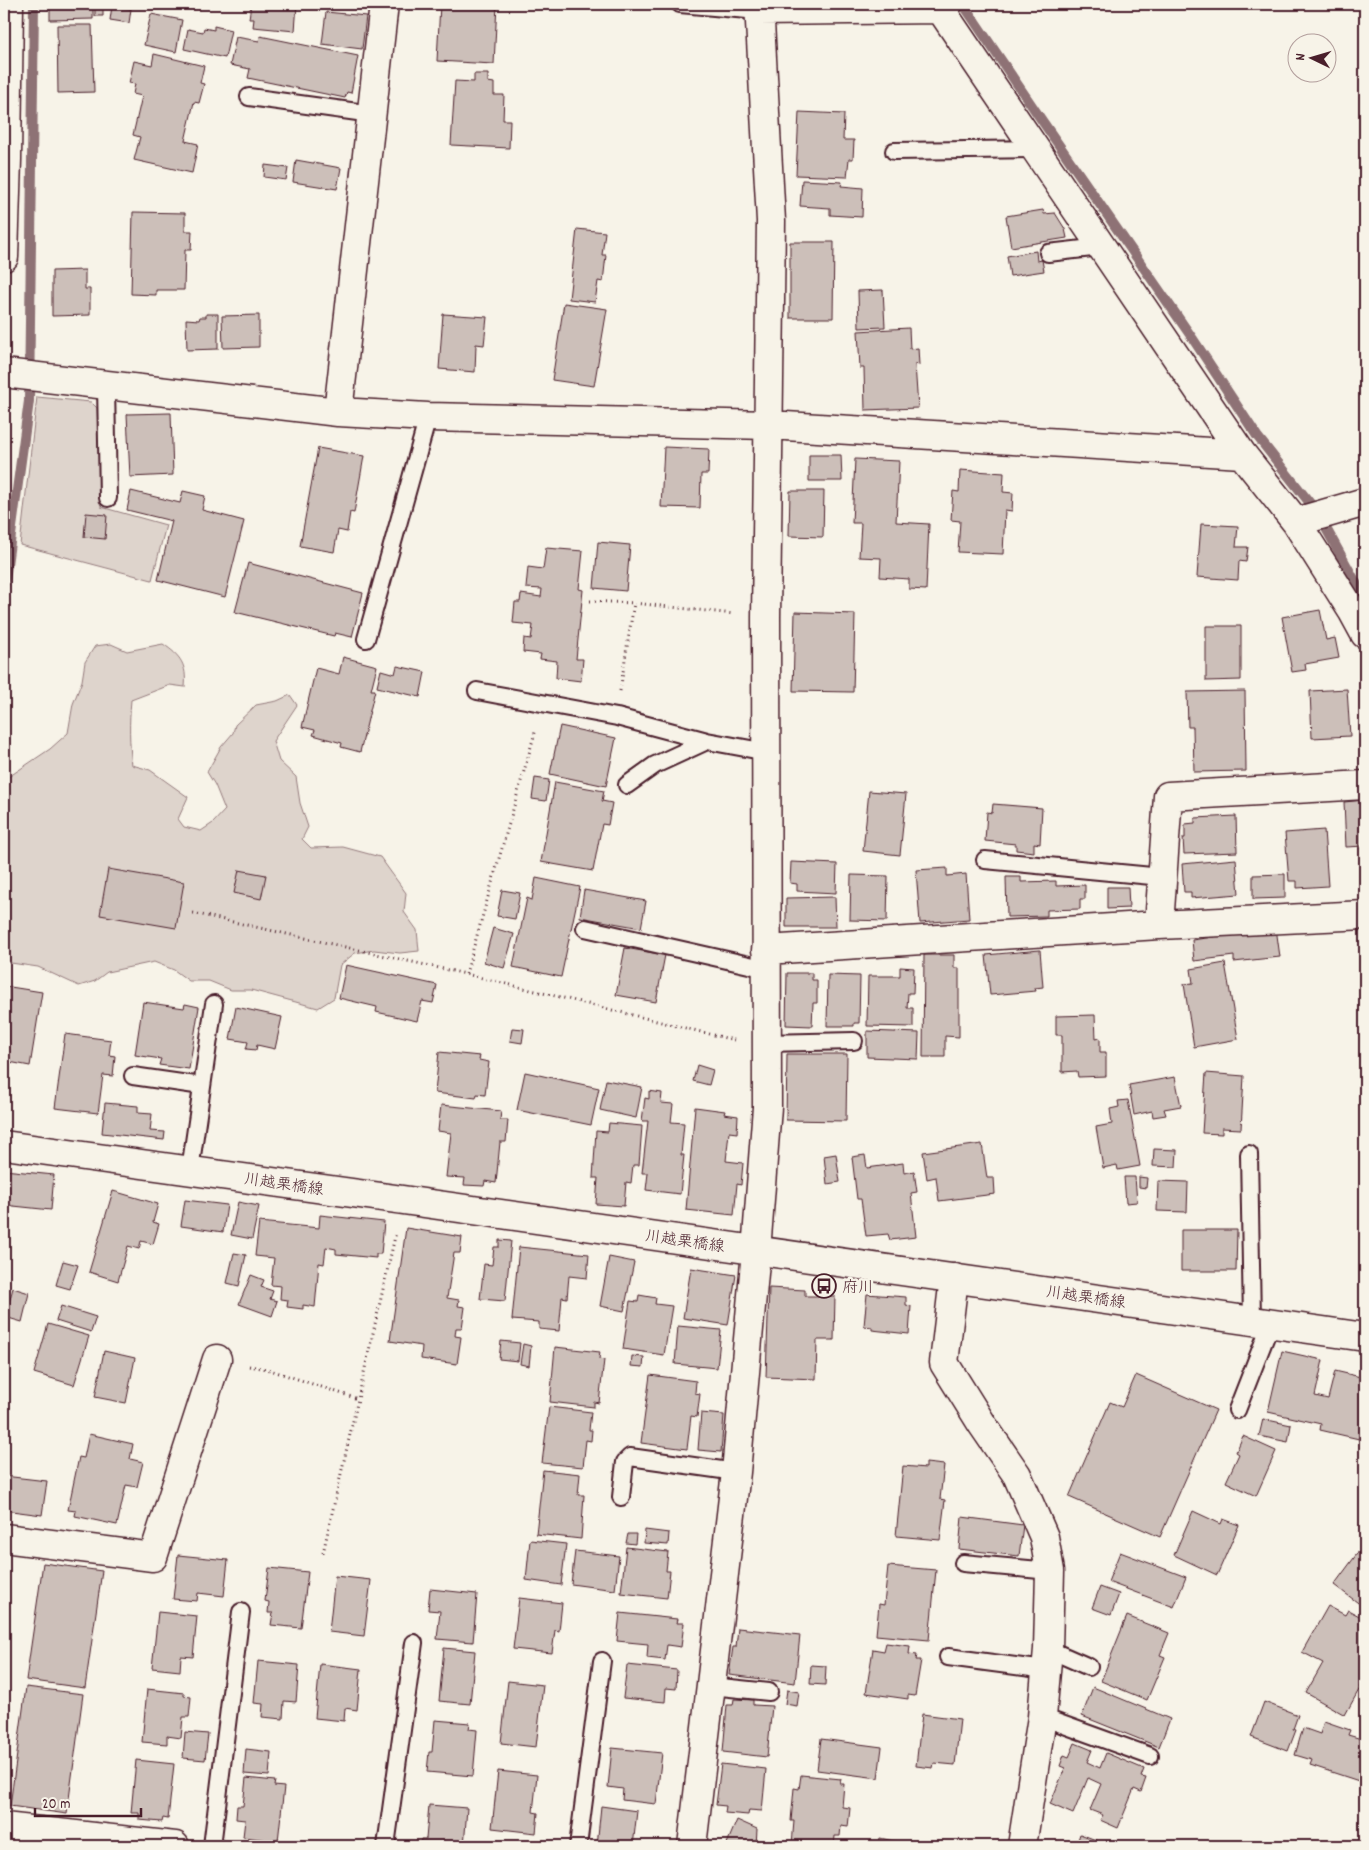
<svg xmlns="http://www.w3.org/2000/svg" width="1369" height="1850" font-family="Dekko,'Klee One',sans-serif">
	<rect width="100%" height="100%" fill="#f7f3e8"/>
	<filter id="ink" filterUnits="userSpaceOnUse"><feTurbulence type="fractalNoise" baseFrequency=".02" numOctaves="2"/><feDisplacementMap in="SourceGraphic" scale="10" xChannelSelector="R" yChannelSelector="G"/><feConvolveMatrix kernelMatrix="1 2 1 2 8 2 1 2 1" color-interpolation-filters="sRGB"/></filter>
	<g filter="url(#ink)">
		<path fill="#ded4cc" stroke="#947a7c" d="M37,397L91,402L97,408L101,507L166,525L152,580L20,545Z
			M111,644L127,651L163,644C181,656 187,665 185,687L170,685L131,700C129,722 129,743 132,765L150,770L188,797L178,819L184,827L201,831L213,823L225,810L215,785L207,772L221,747L233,733L235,725L256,705L277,701L290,695L297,705L273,741L279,761L296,777L300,803L308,827L302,839L311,848L343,847L380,857L406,893L404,912L417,930L419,951L400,953L374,950L355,953L340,965L334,998L318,1008L251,990H231L209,981H189L174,970L154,962L107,972L95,981L79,986L38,967L4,962V780L50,749L68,733L73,704L82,681L85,662L95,646Z"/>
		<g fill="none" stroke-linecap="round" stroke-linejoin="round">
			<path stroke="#8e7275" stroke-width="10" d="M963,4L1043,122L1193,339L1257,436L1317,512L1365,599
				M4,587L29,401L34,4"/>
		</g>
		<path fill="#ccbfb9" stroke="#4a1f2b" d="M50,4H93V19L50,20Z
			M103,4V16H95V5Z
			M251,4H297L295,31L253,27L254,19H249Z
			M440,4H497L494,64L437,61Z
			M112,6L131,9L129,23L110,20Z
			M326,12L366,16L362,49L322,44Z
			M151,14L182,20L176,52L144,45Z
			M57,25H92L94,92L58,93Z
			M214,26L231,30L225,58L184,49L188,29L203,32L204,28L214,30Z
			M260,36L358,56L351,93L347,92L345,98L248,78L250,69L230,65L236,37L259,41Z
			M154,54L204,66L200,83L204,84L199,103L194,102L185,141L198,144L192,173L134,160L140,137L133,135L142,96L133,94L135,84L129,83L134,61L152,65Z
			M474,74H488V82L494,83V95H504L503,120H510L509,148L451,145L455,81L474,82Z
			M799,112L844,114L843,140H854L853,159H849L847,177L796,175Z
			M296,160L341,168L337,189L293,182Z
			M265,165L288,168L286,180L264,177Z
			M802,180L842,182L841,186L863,188L862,217L830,215V208L800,206Z
			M1043,210L1044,214L1055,213L1065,229L1067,238L1011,247L1006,216Z
			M133,212L185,213V231H192L191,250H185L184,290H156V295L131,294Z
			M577,229L605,232L602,255H606L603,282L598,281L595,302L569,299Z
			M790,242H834L833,318H790Z
			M1036,251L1037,261L1042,260L1044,271L1010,276L1007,256Z
			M85,270V289H90V315L52,316V271Z
			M883,290L885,327L859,328L858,291Z
			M564,303L607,309L594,386L552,380Z
			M206,314H218V349L187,350L186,319L199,320L200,317H206Z
			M443,314L487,317L484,345L476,344L475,372L439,369Z
			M259,315V347L223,348L222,316Z
			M909,328L910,349L918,348L919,365L915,364L918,408L865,410L864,368H860L858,331Z
			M171,413L173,475L130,477L127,414Z
			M664,447L709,449L708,474H701L700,508L661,507Z
			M318,448L364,456L354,513L350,512L347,532L338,530L334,552L300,546Z
			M809,455H841L842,481H809Z
			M855,459L899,461L896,522L929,524L926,590L909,589V579L880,577L881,558L859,557L861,523H852Z
			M960,470L1004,473L1003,492L1013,493L1012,511L1005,510L1003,554L958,552L960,521L951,520L953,491L959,492Z
			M131,491L180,503L183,491L205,496L202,510L244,521L225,597L158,580L172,521L127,510Z
			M790,491H824L823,537L789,536Z
			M86,513L107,515L105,539L84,537Z
			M1201,524L1238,526L1236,547H1248L1246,562L1239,561L1238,580L1197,577Z
			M598,542L630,545L626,591L594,588Z
			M546,548L583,551L579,589L583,590L576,659H583L581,681L556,678L557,661L540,659L541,654L523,652L524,638L531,639L533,625L513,623L515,602H520L521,594L541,597L542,589L526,588L528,567L543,569Z
			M248,563L363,593L352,637L335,633L334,636L235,612Z
			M1320,610L1326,640L1335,638L1339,658L1305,664L1306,670L1292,672L1282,617Z
			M795,612L855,614L853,692L793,691Z
			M1206,626H1241V680L1206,681Z
			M343,657L377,666L371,690H375L360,752L341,747L342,743L313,735L315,730L302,727L316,668L339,674Z
			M397,666L425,672L420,697L377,687L381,670L395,674Z
			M1347,689L1350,736L1312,738L1310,691Z
			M1245,691L1246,771L1194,772L1193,727H1188L1187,692Z
			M560,726L616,738L606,786L550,774Z
			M535,778L549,780L546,801L532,799Z
			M555,782L604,791L602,801L612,803L608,825L602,824L593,871L541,862Z
			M869,791L906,794L900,855L863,851Z
			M1364,800L1365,846L1346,847L1344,802Z
			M993,804L1042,808L1040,844L1034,843V852L1016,850V844L985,841L987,812L992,813Z
			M1236,816L1237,852L1184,854L1183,838H1185V824L1195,823V818Z
			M1324,830L1328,886L1297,888V881H1289L1285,833Z
			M1236,859L1239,894L1191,898V892H1184L1182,864Z
			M791,862L837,864L836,893L797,891V884L790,883Z
			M947,868V876L966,874L969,919L920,923L916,870Z
			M108,869L184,882L176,928L100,915Z
			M239,870L266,875L261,899L234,893Z
			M1285,874V898L1253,899V875Z
			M851,875L888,876L887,921L850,920Z
			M1006,877H1021V882L1056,881V886L1085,885V899H1080V909L1047,910V916L1007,917Z
			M536,878L580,887L561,977L513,967L527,898L532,900Z
			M1107,887H1128L1129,908L1107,909Z
			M502,890L520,893L515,919L497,916Z
			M584,890L646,901L641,928L580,917Z
			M835,897L836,927H786V898Z
			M493,928L514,934L504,968L484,962Z
			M1276,928L1280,957L1234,962V956L1194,961L1192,940Z
			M625,948L665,955L656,1002L616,995Z
			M1040,950L1043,987L1035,988L1036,991L990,995L986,955Z
			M924,955H954V968H959V1037L945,1036V1057H923Z
			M1225,963L1238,1039L1194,1047L1184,984L1193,983L1191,969Z
			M346,965L437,985L433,1003L422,1001L417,1021L376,1012L377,1007L339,998Z
			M900,967L914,968L913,993H908L907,1008H913V1027L867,1026L868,976H900Z
			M787,973H812V980H817V1003H813L812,1026L786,1025Z
			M828,975L860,976L859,1023H854V1026H827Z
			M4,986L42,992L30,1066L4,1061Z
			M143,1002L184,1008L185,1004L199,1007L189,1069L159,1065L161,1059L135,1055Z
			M236,1007L282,1017L275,1049L257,1045L256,1050L246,1049L248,1042L230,1039Z
			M1095,1015L1096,1039L1100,1038V1052H1106V1076L1078,1077L1077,1071L1062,1072V1035H1056V1016Z
			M512,1028L524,1029L522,1043L510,1041Z
			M867,1031L919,1033L918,1059L867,1057Z
			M65,1034L111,1040L109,1055L115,1056L113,1076L103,1075L98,1113L55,1108Z
			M439,1052L480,1056L479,1060L489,1062L485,1095L477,1094L476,1098L435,1093Z
			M787,1054H847L846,1121L786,1120Z
			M697,1065L713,1070L709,1085L693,1081Z
			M525,1072L599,1088L591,1125L517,1110Z
			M1206,1073L1244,1076L1241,1129L1222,1128V1134L1202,1133Z
			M1175,1077L1181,1106L1164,1109L1166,1115L1153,1117L1152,1111L1134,1115L1129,1085Z
			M606,1080L642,1087L636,1118L600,1110Z
			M649,1091L662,1093L661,1103L673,1104L671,1122L684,1123L681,1155H684L680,1194L646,1190L648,1173H642L648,1121H642L645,1098L649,1099Z
			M1128,1100L1140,1166L1118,1170L1117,1165L1103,1168L1096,1127L1112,1124L1110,1109L1119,1107L1118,1101Z
			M105,1103L138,1106V1113L152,1114L150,1131L165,1132L164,1140L102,1133Z
			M441,1105L501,1111L500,1120H508L506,1142H500L496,1183L485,1181L484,1186L464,1185L465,1178L446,1177L451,1133L438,1131Z
			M695,1107L725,1111L724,1114L738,1116L737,1133L729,1132L726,1161L743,1163L741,1185L737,1184L734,1215L686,1210Z
			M609,1123L642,1126L639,1165H633L631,1183L626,1182L624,1206L596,1204L598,1178H593L596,1131L608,1132Z
			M982,1144L987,1178H994L995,1194L939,1201L936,1177L927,1179L923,1152Z
			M1154,1149L1177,1150L1176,1167L1153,1166Z
			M836,1154L840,1182L827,1184L824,1156Z
			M865,1155L867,1168L903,1163L904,1173L914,1171L917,1192L911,1193L916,1237L890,1240L888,1234L866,1236L861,1199H857L852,1157Z
			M4,1170L54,1175L51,1210L4,1205Z
			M1124,1177H1135L1137,1202L1126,1203Z
			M1139,1177L1147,1178L1146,1188L1139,1187Z
			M1158,1181L1188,1182L1187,1212L1157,1211Z
			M113,1191L158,1204L153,1222L159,1224L153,1244L141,1241L139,1249L128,1246L118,1281L89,1272Z
			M185,1200L227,1205L223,1232L181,1226Z
			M238,1202L259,1206L252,1239L231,1235Z
			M320,1215L384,1222L381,1254H376V1258L336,1254V1249L326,1247L324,1264L319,1263L315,1307L303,1305V1309L287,1307L288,1300L280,1299L281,1286L271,1285L274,1258L255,1256L259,1222L319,1228Z
			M406,1228L462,1237L460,1253H454L447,1298L459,1300L458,1306L465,1307L462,1328H456L455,1336L461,1337L457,1364L421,1359L422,1346L390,1341Z
			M1181,1230H1237L1236,1271H1181Z
			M499,1240L511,1241L505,1301L480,1299L484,1264L492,1265L494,1247H499Z
			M519,1247L589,1254L587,1278L569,1276L567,1298L562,1297L559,1331L539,1329V1322L512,1320Z
			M234,1253L246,1255L239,1286L227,1283Z
			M609,1257L634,1262L624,1311L600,1306Z
			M63,1261L78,1265L70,1289L56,1285Z
			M691,1268L736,1275L728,1325L683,1318Z
			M251,1275L264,1280L261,1287L273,1291L270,1299L277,1301L272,1316L239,1304Z
			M13,1288L29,1293L22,1322L5,1317Z
			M769,1288L805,1290V1296H835L834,1340H817L816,1379L766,1377Z
			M867,1294L906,1297V1305L911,1306L909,1334L872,1330V1327L864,1326Z
			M639,1295L656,1298L655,1304L672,1306L664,1355L623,1349L630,1301L638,1302Z
			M61,1306L96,1317L91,1332L56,1321Z
			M48,1324L89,1336L74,1385L34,1373Z
			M678,1326L721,1330L717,1368L675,1364Z
			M501,1341L520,1343L518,1361L499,1359Z
			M523,1344L531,1346L529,1366L520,1364Z
			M555,1347L600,1352L599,1359L604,1360L599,1403L594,1402V1407L550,1402Z
			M104,1351L135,1358L126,1403L95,1397Z
			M1282,1351L1323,1360L1315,1396L1328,1399L1335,1371L1365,1378V1413L1359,1439L1320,1430L1321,1424L1268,1412Z
			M632,1356L644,1357L643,1367L631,1366Z
			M650,1375L696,1381L695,1393L700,1394L697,1417L691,1416L687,1449L641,1443Z
			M1136,1375L1216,1410L1160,1537L1069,1497L1110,1402L1122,1407Z
			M549,1407L591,1412L589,1430H592L591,1441L586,1440L583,1467L542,1463Z
			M701,1413L724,1415L721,1452L698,1450Z
			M1263,1419L1291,1425L1288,1442L1259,1436Z
			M89,1434L133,1444L130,1459L143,1462L137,1487L126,1485L117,1525L75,1516L76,1511L68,1510L79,1457L84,1458Z
			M1243,1436L1276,1451L1256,1496L1226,1482L1239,1454L1236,1452Z
			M926,1463L944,1465L940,1499L945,1500L940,1540L896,1536L903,1466L926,1468Z
			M543,1470L580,1474L578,1495H584L581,1539L536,1534Z
			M4,1476L47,1481L42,1515L4,1510Z
			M1193,1511L1221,1524L1223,1519L1239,1525L1217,1575L1174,1555Z
			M962,1517L1023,1525L1019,1556L959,1549Z
			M645,1530L669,1533L668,1545L644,1543Z
			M628,1534H636L635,1544L626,1543Z
			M530,1540L566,1544L561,1585L526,1580Z
			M1365,1543V1608L1334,1585Z
			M626,1547L668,1552L666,1571H670L667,1598L621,1593Z
			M575,1551L619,1556L615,1590L571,1584Z
			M1120,1552L1186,1577L1174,1607L1108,1582Z
			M178,1555L228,1560L224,1596L198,1593L197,1601L173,1599Z
			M43,1563L102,1571L85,1688L26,1680Z
			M888,1566L936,1570L929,1640L876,1635L879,1604L884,1605Z
			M269,1568L308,1572L301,1628L271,1625L273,1613H268L269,1602L265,1601Z
			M335,1576L371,1580L364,1636L329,1632Z
			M1100,1587L1119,1594L1111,1615L1092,1608Z
			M430,1589L477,1594L473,1642L437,1639L440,1611L428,1610Z
			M519,1598L562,1603L559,1631L555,1630L552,1653L513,1649Z
			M1328,1606L1345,1615L1348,1610L1365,1619V1679L1345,1715L1306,1693L1323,1663L1302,1652Z
			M158,1612L197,1616L193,1657L181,1656L180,1671L152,1668Z
			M620,1613L677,1619L676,1623H684L681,1647L667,1645L665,1660L647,1658L648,1644L617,1641Z
			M1127,1616L1169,1633L1160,1655L1165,1657L1147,1700L1101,1681Z
			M738,1628L800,1635L795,1683L729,1675L733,1647H736Z
			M886,1643L910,1646L909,1654L917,1655L916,1660H921L915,1696L908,1695V1699L866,1693L873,1649L884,1651Z
			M444,1648L475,1651L470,1704L439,1701Z
			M258,1661L299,1665L296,1702L284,1701L283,1719L262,1717L263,1704L254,1703Z
			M320,1664L361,1669L357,1710L345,1708L344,1721L315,1718Z
			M627,1665L677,1670L676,1689L666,1688L665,1702L623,1698Z
			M811,1665L826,1666L825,1685L810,1684Z
			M508,1681L543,1685L536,1747L501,1743Z
			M26,1687L83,1694L67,1814L10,1806Z
			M1093,1687L1170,1719L1159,1747L1082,1716Z
			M147,1689L184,1693V1696L191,1697L189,1717H183L181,1738L167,1736V1744L142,1742Z
			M787,1690L799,1692L797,1706L785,1704Z
			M734,1699L753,1700V1705L772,1706L767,1757L723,1752L727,1705H733Z
			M1264,1702L1298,1715L1293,1729L1296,1730L1288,1751L1251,1737Z
			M922,1714L960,1719L955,1765L934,1763L933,1768L916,1766Z
			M435,1720L470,1723L469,1729L477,1730L473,1776L427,1772L429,1752H432Z
			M1324,1721L1350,1730L1348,1735L1365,1740V1783L1310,1765L1312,1760L1295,1755L1303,1728L1320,1734Z
			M185,1732L208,1734L205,1760L183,1758Z
			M821,1739L882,1747L878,1778L817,1770Z
			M1075,1743L1092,1750L1087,1762L1100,1768L1106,1753L1144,1769L1141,1777L1146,1778L1141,1792L1134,1789L1118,1828L1100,1820L1103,1815L1090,1810L1101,1784L1088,1778L1073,1814L1050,1804L1065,1768L1060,1766L1064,1755L1069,1757Z
			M612,1748L662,1753L656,1804L622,1800L623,1789L608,1787Z
			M246,1749L271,1752L269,1776L244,1774Z
			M136,1760L174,1764L168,1819L163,1818L162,1822L139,1820V1813H131Z
			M721,1764L766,1769L762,1811L749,1810L748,1815L725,1813L726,1806L716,1805Z
			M498,1771L537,1775L533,1812L538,1813L536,1833L492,1828Z
			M801,1775L841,1779L840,1784H844L842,1807L850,1808L848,1827L841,1826L840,1836H835L834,1846L792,1845L794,1821H791L794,1788L799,1789Z
			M246,1778L275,1781L274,1786L284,1787L278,1841L243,1837L245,1820L236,1819L237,1806H243Z
			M429,1805L467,1808L464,1846H420L421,1839H426Z
			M601,1806L637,1811L633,1846H597Z
			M737,1820L757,1829L756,1846H726Z
			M1080,1834L1096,1840L1094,1846H1076Z
			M880,1838L911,1845V1846H878Z"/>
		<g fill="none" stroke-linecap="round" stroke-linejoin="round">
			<g stroke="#4a1f2b" stroke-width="20">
				<path id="lane" d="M680,4L759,11
					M249,97L372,114
					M894,151L1034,149
					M1048,253L1101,247
					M106,385L108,498
					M366,639L428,417
					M477,691L617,717L707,741L767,752
					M627,785L655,765L707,741
					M985,860L1162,877
					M585,928L767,969
					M766,1043L854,1041
					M133,1076L202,1086
					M1249,1154L1252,1320
					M190,1170L214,1004
					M1237,1410L1271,1323
					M621,1497L625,1462L630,1457L736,1472
					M963,1563L1050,1571
					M1048,1649L1089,1667
					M948,1657L1046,1670
					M711,1686L769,1692
					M1042,1717L1150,1756
					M212,1846L241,1612
					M386,1846L414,1643
					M578,1846L602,1661"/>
			</g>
			<g stroke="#4a1f2b" stroke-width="31">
				<path id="street" d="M937,4L1242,454L1296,522L1353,612L1365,634
					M759,11L941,9L948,4
					M4,373L338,412L428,417L769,425L1242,454
					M338,412L384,4
					M1296,522L1365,502
					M1159,925L1168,796L1365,785
					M766,950L1159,925L1365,915
					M954,1278L944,1363L982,1424L1017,1475L1044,1537L1050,1571L1048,1649L1042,1717L1022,1846
					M4,1538L153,1557L217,1359
					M4,1827L175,1846
					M692,1846L736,1472L756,1251L767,1107L766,617L771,221L759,4"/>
			</g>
			<g stroke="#4a1f2b" stroke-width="31">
				<path id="secondary" d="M4,257L7,159L9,4"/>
			</g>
			<g stroke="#4a1f2b" stroke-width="31">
				<path id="primary" d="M4,1145L403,1200L1365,1337"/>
			</g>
			<path stroke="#4a1f2b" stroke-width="3" stroke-dasharray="1 4" stroke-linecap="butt" d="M590,601L634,603L734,614
				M620,691L634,603
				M193,913L466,974L734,1040
				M466,974L536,729
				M249,1366L267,1369L358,1399
				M323,1553L396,1232"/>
			<use href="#lane" stroke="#f7f3e8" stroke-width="16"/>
			<use href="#street" stroke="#f7f3e8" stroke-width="28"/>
			<use href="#secondary" stroke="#f7f3e8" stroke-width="28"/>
			<use href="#primary" stroke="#f7f3e8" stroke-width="28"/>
		</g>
	</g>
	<defs>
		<g id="bus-ring" transform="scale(1.25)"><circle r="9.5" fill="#f7f3e8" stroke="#4a1f2b" stroke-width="1.5"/><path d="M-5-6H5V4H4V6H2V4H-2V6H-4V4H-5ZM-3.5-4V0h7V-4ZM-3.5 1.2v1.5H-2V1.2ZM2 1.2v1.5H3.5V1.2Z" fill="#4a1f2b"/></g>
	</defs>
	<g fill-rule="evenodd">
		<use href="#bus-ring" x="824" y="1286"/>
	</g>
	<g text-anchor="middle" stroke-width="5" stroke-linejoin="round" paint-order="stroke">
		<g font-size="16" fill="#4a1f2b" stroke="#f7f3e8">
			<text transform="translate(284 1183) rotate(8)" y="6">川越栗橋線</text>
			<text transform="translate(685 1240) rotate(8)" y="6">川越栗橋線</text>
			<text transform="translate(1086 1296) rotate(8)" y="6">川越栗橋線</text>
		</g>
		<g font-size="16" fill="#4a1f2b" stroke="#f7f3e8" text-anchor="start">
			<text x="842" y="1292">府川</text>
		</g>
	</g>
	<rect width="1369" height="1850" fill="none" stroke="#f7f3e8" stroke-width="20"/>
	<rect x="10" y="10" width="1349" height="1830" fill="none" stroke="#4a1f2b" stroke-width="2" filter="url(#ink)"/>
	<g transform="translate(1312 58) rotate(275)"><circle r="24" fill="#f7f3e8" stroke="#b29e9c"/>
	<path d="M0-4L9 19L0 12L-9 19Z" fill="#4a1f2b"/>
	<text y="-8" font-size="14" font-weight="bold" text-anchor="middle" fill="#4a1f2b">N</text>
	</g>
	<path d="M35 1808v8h106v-8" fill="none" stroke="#4a1f2b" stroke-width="2.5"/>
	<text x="42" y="1808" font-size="15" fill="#4a1f2b" stroke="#f7f3e8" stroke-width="4" paint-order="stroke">20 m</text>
</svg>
